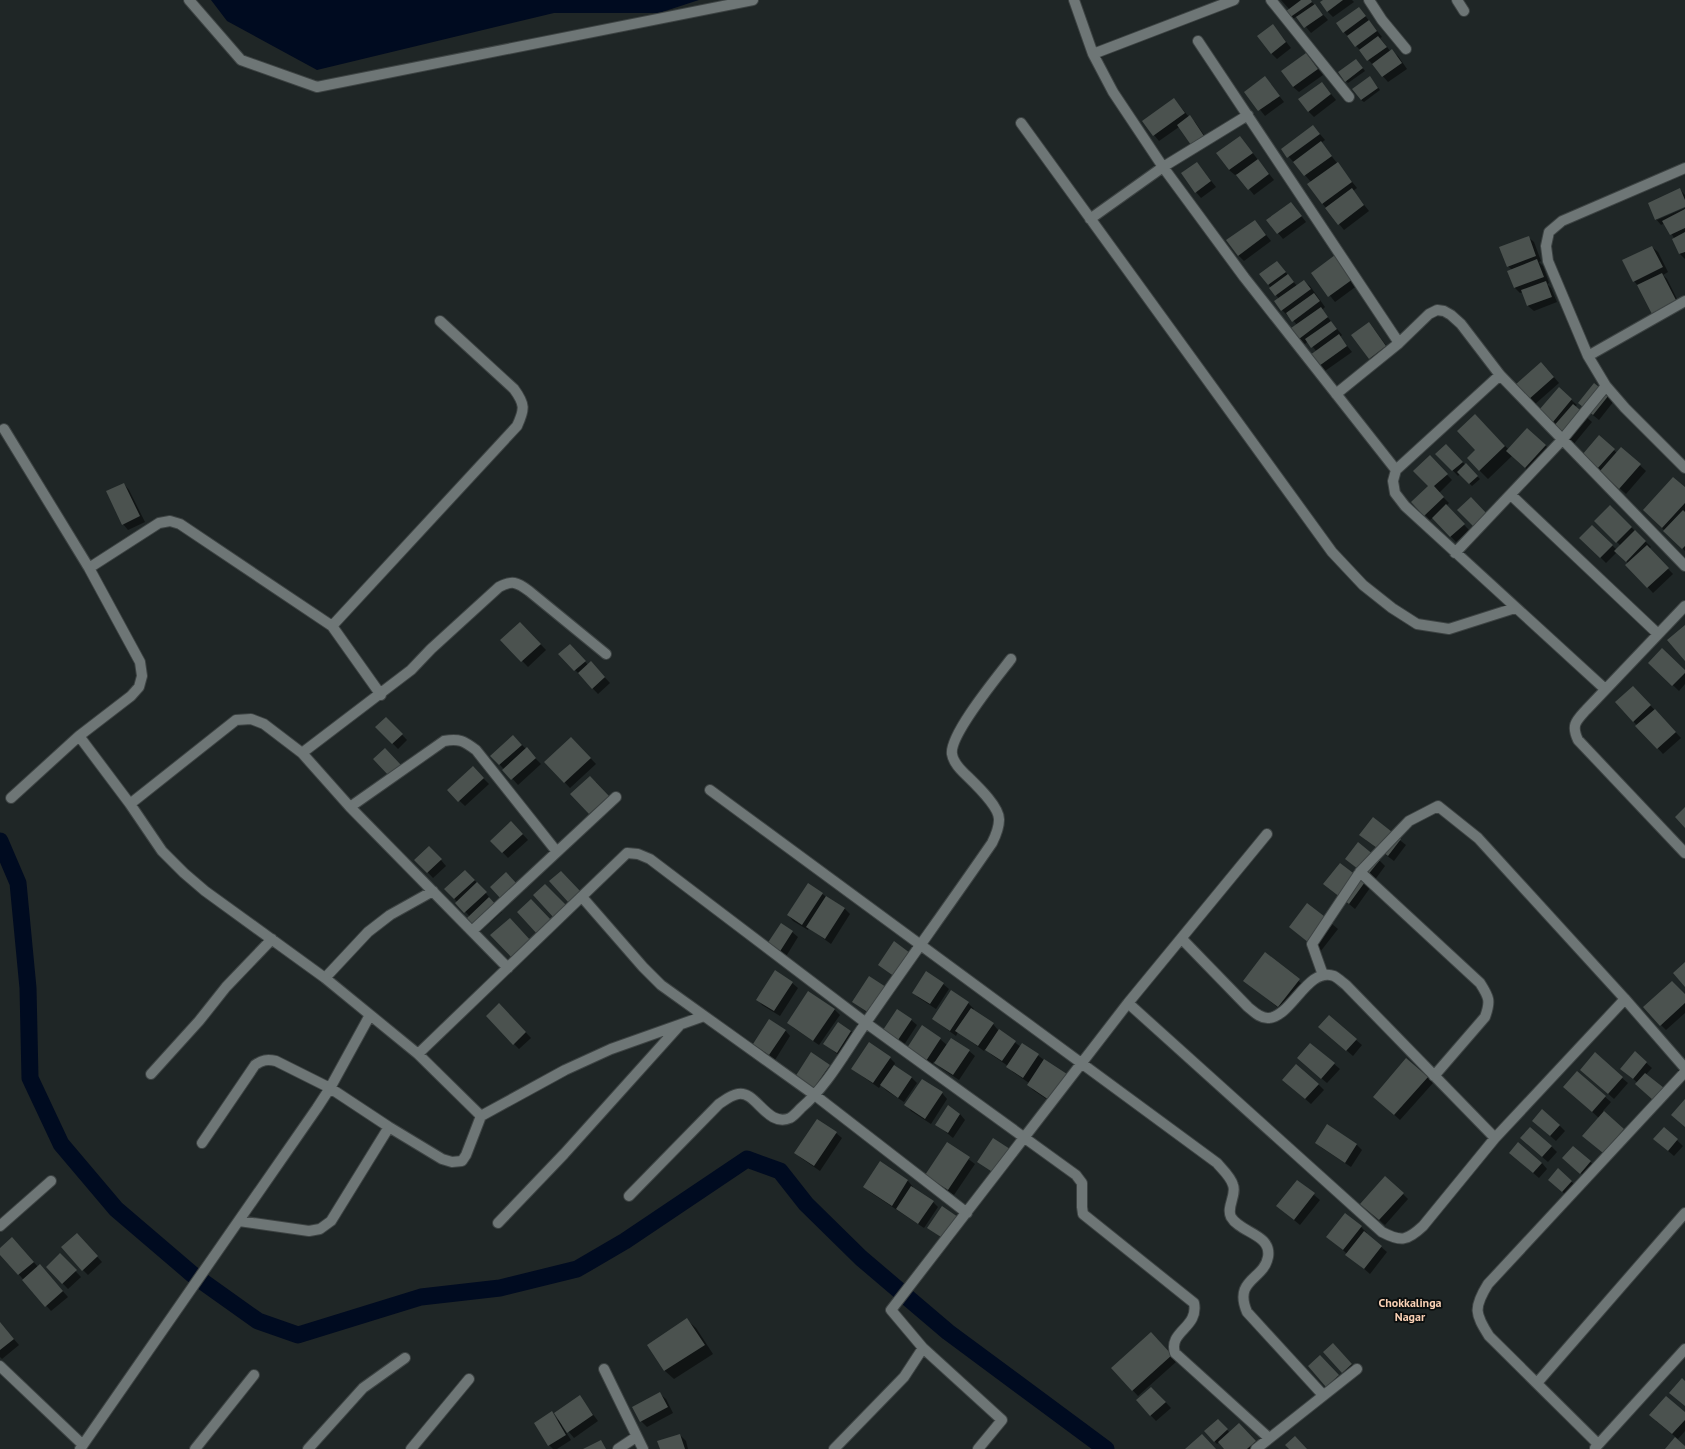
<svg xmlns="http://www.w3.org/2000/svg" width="1685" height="1449" font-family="'PT Sans',sans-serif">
	<rect width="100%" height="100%" fill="#1f2626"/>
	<path fill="#000b20" d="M211,0H699L659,13H554L317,70L227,21Z"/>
	<path fill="#0007" d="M1281,0H1310L1328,20L1311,33L1297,16L1292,20L1290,17V10Z
		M1325,0H1352L1354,2L1333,17L1327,11Z
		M1359,8L1382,37L1380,38L1391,52L1392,51L1398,56L1407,69L1388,82L1344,32Z
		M1273,25L1291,48L1277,59L1271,53Z
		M1306,54L1323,75L1299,92L1293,87Z
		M1356,60L1365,71L1348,83L1346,81Z
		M1265,78L1284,102L1265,116L1246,92Z
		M1372,80L1380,90L1364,102L1361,100Z
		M1322,83L1336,100L1314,117L1308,111Z
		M1174,99L1189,117L1195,122L1209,142L1179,127L1159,141L1154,135Z
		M1313,126L1325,140L1321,143L1357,188L1353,191L1369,211L1344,230L1322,203L1311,182L1282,149Z
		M1240,137L1274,180L1254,195L1237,174L1235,175L1229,170L1217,154Z
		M1197,163L1216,187L1201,198L1196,192Z
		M1680,190L1685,195V206L1657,218V220L1685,208V259L1680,254L1673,239L1674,238L1665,223L1661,225L1656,219L1649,203Z
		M1291,203L1306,222L1283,239L1278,233Z
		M1255,221L1271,241L1244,261L1238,255Z
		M1528,237L1534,242L1541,261L1539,262L1543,266L1549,283L1547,284L1551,288L1557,302L1534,311L1528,306L1523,292L1520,293L1515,288L1509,271L1512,270L1508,266Z
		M1652,247L1658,252L1668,272L1663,275L1667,279L1681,307L1639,287L1634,281Z
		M1335,257L1358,285L1335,302L1312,273Z
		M1277,262L1297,286L1304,281L1310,286L1325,307L1322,310L1342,335L1340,337L1352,352L1325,371L1319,366L1317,352L1308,341L1305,344L1299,338L1297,325L1289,315L1288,316L1282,310L1276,301L1279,299L1268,284Z
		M1374,329L1391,352L1375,364L1369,358Z
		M1547,369L1559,383L1534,405L1529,399Z
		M1594,384L1614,401L1599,420L1584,408Z
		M1559,389L1577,405L1575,407L1592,422L1573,445L1556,425L1546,415Z
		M1484,424L1509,450L1545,445L1551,451L1531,473L1512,456L1488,479L1479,470L1476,450Z
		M1599,437L1617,453L1621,448L1646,471L1626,494L1589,460Z
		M1446,446L1480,479L1472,486L1460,474L1458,476L1437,454Z
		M1430,457L1452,480L1439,493L1449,503L1446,506L1469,530L1456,542L1433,518L1430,520L1412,502L1429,486Z
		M124,484L129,490L145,522L128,530L123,524Z
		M1685,489V551L1649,515Z
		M1610,506L1651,547L1649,549L1673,574L1653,593L1627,565L1629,564L1617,552L1606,563L1581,538L1592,526L1617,550L1621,546L1595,521Z
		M520,623L546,650L528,667L502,640Z
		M570,645L588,665L591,663L610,683L598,694L560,654Z
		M1650,663L1685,671V684L1679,691Z
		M1633,687L1681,738L1663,754L1633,721Z
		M386,718L407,740L398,749L377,727Z
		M513,736L541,764L518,785L492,756Z
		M571,738L596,764L570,788L546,762Z
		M472,767L489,784L465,806L448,790Z
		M596,782L614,802L596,819L572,794Z
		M1373,819L1406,845L1394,861L1366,840Z
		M517,828L528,840L508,858L492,841Z
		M435,853L446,866L433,878L416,860Z
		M1379,860L1385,866L1374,881L1352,864Z
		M471,876L502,912L481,931L468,918L470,917L446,889Z
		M1365,883L1370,888L1355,909L1325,884Z
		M822,894L845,909L850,914L831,944L809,928L808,930L793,921L788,915Z
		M510,919L537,948L519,964L513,959Z
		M1332,924L1338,929L1320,952L1290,927Z
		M792,932L798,937L785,958L773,950Z
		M894,943L900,981L879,965Z
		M1266,954L1308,989L1287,1015L1245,981Z
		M792,983L798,988L780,1016L762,1005L757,999Z
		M943,984L949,989L936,1009L919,998L913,993Z
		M951,992L968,1003L974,1009L973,1010L993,1024L998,1030L1021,1047L1023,1044L1044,1060L1055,1105L1033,1090L1028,1084L1029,1083L1013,1072L1008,1066L992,1055L985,1049L984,1051L958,1032L956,1036L933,1019Z
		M891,993L875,1018L853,1002Z
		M1685,995V1013L1666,1030L1661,1025Z
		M834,1009L840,1015L819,1045L794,1028L788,1023Z
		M505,1010L531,1038L519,1049L514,1044Z
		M911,1020L917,1025L902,1048L883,1033Z
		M785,1030L790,1036L775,1060L754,1044Z
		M851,1031L856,1037L842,1058L825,1044Z
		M1325,1032L1356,1040L1362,1045L1353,1056Z
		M940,1039L947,1045L969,1051L975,1056L959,1080L941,1068L934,1061L932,1065L913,1053Z
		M1635,1053L1652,1068L1638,1083L1627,1074Z
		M890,1058L895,1063L894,1066L912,1078L917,1083L904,1102L887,1091L881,1085L879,1088L852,1069Z
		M1304,1064H1334L1340,1069L1327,1083Z
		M829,1065L834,1071L819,1094L802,1082Z
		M1587,1075L1622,1078L1628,1083L1614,1099Z
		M1427,1077L1433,1083L1400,1120L1380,1102Z
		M1318,1084L1324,1090L1311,1104L1289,1085Z
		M1564,1087L1605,1097L1611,1102L1603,1111L1629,1135L1609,1158L1589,1141L1599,1118Z
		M942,1093L947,1099L931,1124L911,1111L906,1105Z
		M960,1114L965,1120L953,1138L936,1124Z
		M1559,1125L1565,1131L1556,1141L1539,1126Z
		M1327,1126L1357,1145L1362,1150L1351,1167L1322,1148L1316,1143Z
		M1664,1128L1683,1146L1674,1156L1654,1139Z
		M836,1133L842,1138L820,1171L801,1158L796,1153Z
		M947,1143L975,1164L954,1195L932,1180Z
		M1527,1144L1551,1146L1557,1152L1548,1162Z
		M1573,1147L1596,1167L1587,1178L1569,1164Z
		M1516,1158L1542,1163L1547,1169L1539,1178Z
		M880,1163L908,1181L913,1187L912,1188L933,1202L938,1207L924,1228L870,1192L864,1186Z
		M1558,1169L1574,1184L1565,1194L1551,1182Z
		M1297,1181L1320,1200L1300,1225L1277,1206Z
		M1403,1194L1408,1199L1385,1225L1367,1209Z
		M1345,1215L1361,1227L1367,1233L1366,1234L1387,1252L1370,1274L1328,1237Z
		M963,1224L950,1244L929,1228Z
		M82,1240L102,1262L88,1275L83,1270Z
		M18,1244L38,1267L45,1271L68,1297L51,1311L0,1253V1249Z
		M60,1255L81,1277L68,1289L47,1267Z
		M687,1320L696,1328L713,1354L674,1379L665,1371L648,1345Z
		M0,1323L19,1345L2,1359L0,1357Z
		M1157,1339L1176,1362L1138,1396L1112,1368Z
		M1339,1350L1357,1370L1348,1378L1342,1372Z
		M1326,1362L1343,1381L1332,1391L1327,1386Z
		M1157,1393L1171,1408L1156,1421L1137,1401Z
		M660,1394L666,1399L673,1413L647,1427L641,1421Z
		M580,1397L598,1421L574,1438L563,1425L562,1426L571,1440L557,1449H553L549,1445L551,1413L558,1420Z
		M1685,1413V1431L1678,1439L1656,1421Z
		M1218,1420L1230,1433L1245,1430L1260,1447L1259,1449H1225L1219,1442L1217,1444L1206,1432Z
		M680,1435L686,1441L688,1449H661Z"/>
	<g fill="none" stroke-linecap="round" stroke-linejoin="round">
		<path stroke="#000b20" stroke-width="17" d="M0,841L18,883L28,988L30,1078L61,1144L116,1209L192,1274L258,1321L298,1335L421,1297L500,1288L577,1269L625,1241L747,1159L780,1171L806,1204L861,1258L948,1332L1106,1449"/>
	</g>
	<path fill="#4b524f" d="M1301,0H1311L1312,2L1289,18L1285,12Z
		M1323,0H1343L1327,12L1320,2Z
		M1315,4L1323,15L1304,28L1296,17Z
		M1359,7L1366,16L1343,33L1336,23Z
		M1369,20L1377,31L1355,47L1347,36Z
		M1273,24L1286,42L1271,54L1257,36Z
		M1378,36L1387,47L1367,61L1359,50Z
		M1392,49L1402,63L1382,77L1372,64Z
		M1306,53L1318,69L1293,87L1281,71Z
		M1356,59L1363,68L1345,82L1338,72Z
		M1265,76L1280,96L1258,111L1244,92Z
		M1370,76L1378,88L1361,100L1352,89Z
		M1322,82L1331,94L1308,112L1298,99Z
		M1174,98L1185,113L1153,136L1142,121Z
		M1190,115L1204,136L1191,145L1177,125Z
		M1313,125L1320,134L1287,158L1281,149Z
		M1240,136L1253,153L1229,170L1216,153Z
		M1321,141L1332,156L1304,176L1293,162Z
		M1258,159L1269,174L1248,190L1236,175Z
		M1197,162L1211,181L1195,193L1181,173Z
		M1338,162L1352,182L1322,204L1307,184Z
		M1352,188L1364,205L1338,225L1325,208Z
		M1680,188L1685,200V207L1655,220L1648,203Z
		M1291,202L1302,216L1277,234L1266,220Z
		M1685,209V228L1670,235L1662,221Z
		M1255,220L1266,235L1238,256L1226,240Z
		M1685,232V252L1679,254L1672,239Z
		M1529,236L1536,256L1507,267L1499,247Z
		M1652,246L1663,267L1633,282L1622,260Z
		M1335,255L1353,279L1328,297L1311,273Z
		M1537,259L1544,277L1514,288L1507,271Z
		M1277,261L1286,272L1268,285L1259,274Z
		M1662,273L1677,302L1652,314L1637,285Z
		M1288,274L1294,282L1275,296L1269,288Z
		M1304,280L1311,289L1281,311L1274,301Z
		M1546,281L1552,297L1527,306L1521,290Z
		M1314,293L1320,301L1292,322L1286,313Z
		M1321,307L1328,317L1299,339L1291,328Z
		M1331,321L1337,329L1311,348L1305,339Z
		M1369,322L1386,346L1369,359L1351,335Z
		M1339,334L1347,346L1319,366L1310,355Z
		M1541,362L1554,377L1528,400L1515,385Z
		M1594,383L1609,395L1593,415L1578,403Z
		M1559,387L1572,399L1553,422L1539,410Z
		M1573,404L1587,416L1567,440L1552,428Z
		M1475,414L1505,446L1479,471L1467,458L1475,450L1457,431Z
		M1527,428L1546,445L1525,468L1506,451Z
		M1599,435L1615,449L1597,469L1582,455Z
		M1446,444L1463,462L1452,471L1435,454Z
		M1621,447L1641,464L1619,489L1600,471Z
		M1430,455L1448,474L1434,486L1444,497L1424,516L1411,502L1428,486L1413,471Z
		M1466,463L1478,476L1469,484L1457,472Z
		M1673,477L1685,487V503L1662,528L1643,510Z
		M124,483L140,516L122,525L106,491Z
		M1471,497L1488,515L1475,528L1457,510Z
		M1446,504L1465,524L1450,537L1432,518Z
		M1610,505L1632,527L1616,543L1594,521Z
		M1683,510L1685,512V546L1682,549L1663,531Z
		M1592,525L1613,545L1600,558L1579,538Z
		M1635,530L1646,541L1626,562L1614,551Z
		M1647,545L1669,568L1647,588L1625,565Z
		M520,622L541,644L521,662L500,640Z
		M1685,625V661L1667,640Z
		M570,644L586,661L574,671L558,654Z
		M1662,648L1685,670V673L1672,686L1648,663Z
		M591,661L605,677L592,689L578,673Z
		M1633,686L1651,705L1633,722L1615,702Z
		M1655,709L1676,732L1657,749L1635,726Z
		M386,717L403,734L392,744L375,727Z
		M513,735L522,745L499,765L490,756Z
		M571,737L591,758L564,783L544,762Z
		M527,747L536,758L511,780L502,770Z
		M385,748L401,765L389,776L373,759Z
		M473,766L484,778L458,802L447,790Z
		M590,776L609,796L589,814L570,794Z
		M1685,807V828L1675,817Z
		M1373,817L1401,839L1388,856L1359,835Z
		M511,821L523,834L502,853L490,841Z
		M1358,842L1380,860L1367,876L1345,859Z
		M429,846L442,859L427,873L414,860Z
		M1340,863L1365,882L1349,904L1323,884Z
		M465,870L475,880L454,899L444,889Z
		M561,871L581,892L569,903L549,881Z
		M506,872L517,884L501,899L490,887Z
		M477,882L487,892L464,913L455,903Z
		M808,883L823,893L802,925L787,915Z
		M545,884L567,906L554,918L533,895Z
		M826,896L845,908L825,939L806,927Z
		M489,897L497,906L474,927L467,918Z
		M531,899L552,921L538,935L517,912Z
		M1307,903L1333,923L1314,947L1289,927Z
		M510,918L532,942L513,959L490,935Z
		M781,923L793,931L779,953L767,944Z
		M894,941L910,953L895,977L878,965Z
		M1265,952L1300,979L1278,1007L1243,981Z
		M1685,962V987L1673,973Z
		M775,970L793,982L774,1011L756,1000Z
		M926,971L944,983L930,1004L912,993Z
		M869,976L886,987L869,1013L852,1002Z
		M1672,981L1685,994V1003L1660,1026L1643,1007Z
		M951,990L969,1002L950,1031L932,1019Z
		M808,991L835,1009L813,1041L787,1023Z
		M499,1003L526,1032L513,1045L486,1016Z
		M971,1008L994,1023L978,1046L955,1031Z
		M897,1009L912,1019L896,1043L881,1033Z
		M1329,1015L1357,1039L1346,1051L1318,1027Z
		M769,1019L786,1030L769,1055L753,1044Z
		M838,1022L851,1031L837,1053L823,1044Z
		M922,1025L941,1038L926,1061L907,1048Z
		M999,1029L1016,1041L1002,1061L985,1050Z
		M951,1038L970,1050L953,1075L934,1063Z
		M869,1042L891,1057L873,1083L851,1069Z
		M1022,1043L1039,1054L1023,1078L1006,1067Z
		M1310,1043L1335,1063L1321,1079L1297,1058Z
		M1635,1051L1647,1062L1633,1079L1620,1069Z
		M811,1052L830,1065L813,1089L795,1077Z
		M1595,1052L1623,1077L1608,1094L1580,1070Z
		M1406,1058L1428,1077L1394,1115L1373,1097Z
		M1044,1059L1067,1074L1049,1100L1027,1085Z
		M1296,1064L1319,1084L1305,1099L1282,1080Z
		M894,1065L912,1077L898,1098L880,1085Z
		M1577,1071L1606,1096L1592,1112L1563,1087Z
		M1645,1073L1664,1088L1653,1100L1635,1084Z
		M922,1079L943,1092L925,1119L904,1105Z
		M1685,1099V1127L1671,1115Z
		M948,1105L960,1114L948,1133L935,1125Z
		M1542,1109L1560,1125L1550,1136L1532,1121Z
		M1604,1111L1624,1129L1603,1153L1582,1136Z
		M817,1119L837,1132L814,1166L794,1153Z
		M1327,1124L1357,1144L1345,1163L1315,1143Z
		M1530,1127L1552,1146L1542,1157L1520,1138Z
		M1664,1127L1678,1139L1668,1151L1653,1139Z
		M993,1138L1010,1149L994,1173L977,1162Z
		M947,1142L970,1157L948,1190L925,1175Z
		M1518,1142L1542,1163L1533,1173L1509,1153Z
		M1573,1146L1591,1161L1580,1174L1562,1158Z
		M880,1161L908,1180L892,1206L863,1187Z
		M1558,1168L1572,1181L1562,1192L1548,1180Z
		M1385,1176L1404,1193L1379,1220L1360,1204Z
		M1297,1180L1315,1193L1294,1220L1276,1206Z
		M911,1186L934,1201L918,1224L896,1209Z
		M942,1206L958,1217L944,1239L927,1228Z
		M1345,1213L1362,1226L1343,1250L1326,1237Z
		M1364,1231L1382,1246L1364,1269L1345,1255Z
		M77,1233L98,1256L82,1271L61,1247Z
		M12,1237L34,1262L18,1275L0,1255V1248Z
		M60,1253L77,1270L62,1284L46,1267Z
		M40,1264L63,1291L45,1307L22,1280Z
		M687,1318L705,1345L664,1371L647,1345Z
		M0,1322L14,1339L0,1350Z
		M1151,1332L1172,1355L1132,1391L1111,1368Z
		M1333,1343L1352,1364L1342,1373L1323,1352Z
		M1320,1355L1339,1375L1326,1387L1308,1366Z
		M1682,1378L1685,1381V1406L1669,1393Z
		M1151,1387L1166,1402L1150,1416L1136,1400Z
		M660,1392L668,1407L640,1422L632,1407Z
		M580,1395L593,1415L567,1433L554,1413Z
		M1666,1396L1685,1412V1420L1672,1434L1649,1415Z
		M552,1411L566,1435L548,1446L534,1423Z
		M1218,1419L1228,1429L1214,1442L1204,1431Z
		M1239,1423L1256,1441L1247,1449H1224L1218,1442Z
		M680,1434L685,1449H660L657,1441Z
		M1202,1434L1216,1449H1185Z
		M1295,1436L1307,1449H1289L1285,1445Z
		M1675,1437L1685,1446V1449H1665Z
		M601,1440L606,1449H583Z"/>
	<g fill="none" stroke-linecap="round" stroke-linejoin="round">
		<g stroke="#3d4343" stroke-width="12">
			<path id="minor" d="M189,0L241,60L317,87L753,0
				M1074,0L1093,54L1113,92L1163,167L1244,277L1396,470
				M1271,0L1349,97
				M1369,0L1382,20L1406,49
				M1457,0L1464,11
				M1198,41L1399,343L1429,314L1437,310L1444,311L1451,315L1461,324L1500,375L1685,566
				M1093,54L1234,0
				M1021,123L1332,552L1363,585L1392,608L1417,624L1449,629L1515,608
				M1685,168L1562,221L1549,232L1546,246L1548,261L1588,356L1606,386L1625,408L1685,468
				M1090,219L1163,167L1248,115
				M1588,356L1685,301
				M1500,375L1396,470L1393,481L1395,493L1405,506L1605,689
				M1336,394L1399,343
				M4,429L89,568L140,662L142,676L139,687L131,696L79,736L11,798
				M1511,495L1658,634
				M1455,553L1562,440L1606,386
				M89,568L159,523L170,521L180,524L332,626L381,695
				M1685,606L1586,710C1576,721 1571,725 1578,740L1685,853
				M332,626L517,426C525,409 525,404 514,389L440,321
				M79,736L130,804L162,851L184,873L205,891L325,978L418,1054L481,1116L565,1070L611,1049L704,1016
				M302,753L411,670L431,649L499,587C512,580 517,582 529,591L606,654
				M710,790L1217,1163C1222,1169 1231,1177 1233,1185C1237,1195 1226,1207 1231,1217C1240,1233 1272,1234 1268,1257C1264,1280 1233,1279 1247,1312L1323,1395
				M130,804L236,720L251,719L264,724L302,753L350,807L508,968
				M350,807L444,741C459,738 464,741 476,750L557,852
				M1360,872L1480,983C1489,997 1491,1001 1485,1017L1434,1076
				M582,897L643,967L661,985L816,1096L967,1213
				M472,931L616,797
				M1182,939L1248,1007C1254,1012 1261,1019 1269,1018C1292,1016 1308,966 1334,976C1338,978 1342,982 1346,985L1495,1138
				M1323,975L1312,944L1360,872L1409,821L1438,806L1478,838L1625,999L1685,1068
				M325,978L368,932L390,915L433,891
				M1128,1003L1382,1232C1401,1242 1407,1241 1423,1226L1495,1138L1625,999
				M418,1054L627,853L638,854L650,859L866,1023L1076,1175L1082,1183V1207L1083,1214L1194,1303C1199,1328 1168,1331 1175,1353L1269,1438
				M151,1074L199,1021L226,987L272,939
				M202,1143L255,1065C262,1060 267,1059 276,1061L330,1088L389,1127L442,1159L452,1162L462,1161L466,1155L481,1116
				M629,1196L719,1104C725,1100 731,1095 738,1094C756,1090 767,1128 790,1118C794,1116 798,1111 801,1108C828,1085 845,1052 865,1024C907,963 950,904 992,843C996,835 999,828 999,820C1000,806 973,782 963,772C958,767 953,761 952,754C949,735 998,676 1011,659
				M239,1221L309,1231L320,1229L331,1221L389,1127
				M498,1223L564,1154L680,1025
				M0,1226L51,1181
				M0,1366L83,1445
				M604,1369L643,1449
				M1537,1383L1685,1213
				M1598,1444L1489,1336C1475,1314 1473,1308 1488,1284L1685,1072
				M1595,1448L1685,1349
				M80,1449L317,1108L330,1088L370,1015
				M195,1449L254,1375
				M308,1449L363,1388L405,1358
				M411,1449L469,1379
				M618,1449L636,1437
				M834,1449L904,1377L923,1348
				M978,1449L1002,1420L923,1348L891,1310L1128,1003L1267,834
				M1256,1449L1357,1369"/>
		</g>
		<use href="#minor" stroke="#6e7676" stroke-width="10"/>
	</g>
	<g text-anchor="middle" stroke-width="3.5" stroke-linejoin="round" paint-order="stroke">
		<g font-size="12" font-weight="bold" fill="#f9d0b4" stroke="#0b0e0e">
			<text x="1410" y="1307">Chokkalinga<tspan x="1410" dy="14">Nagar</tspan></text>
		</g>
	</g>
</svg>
